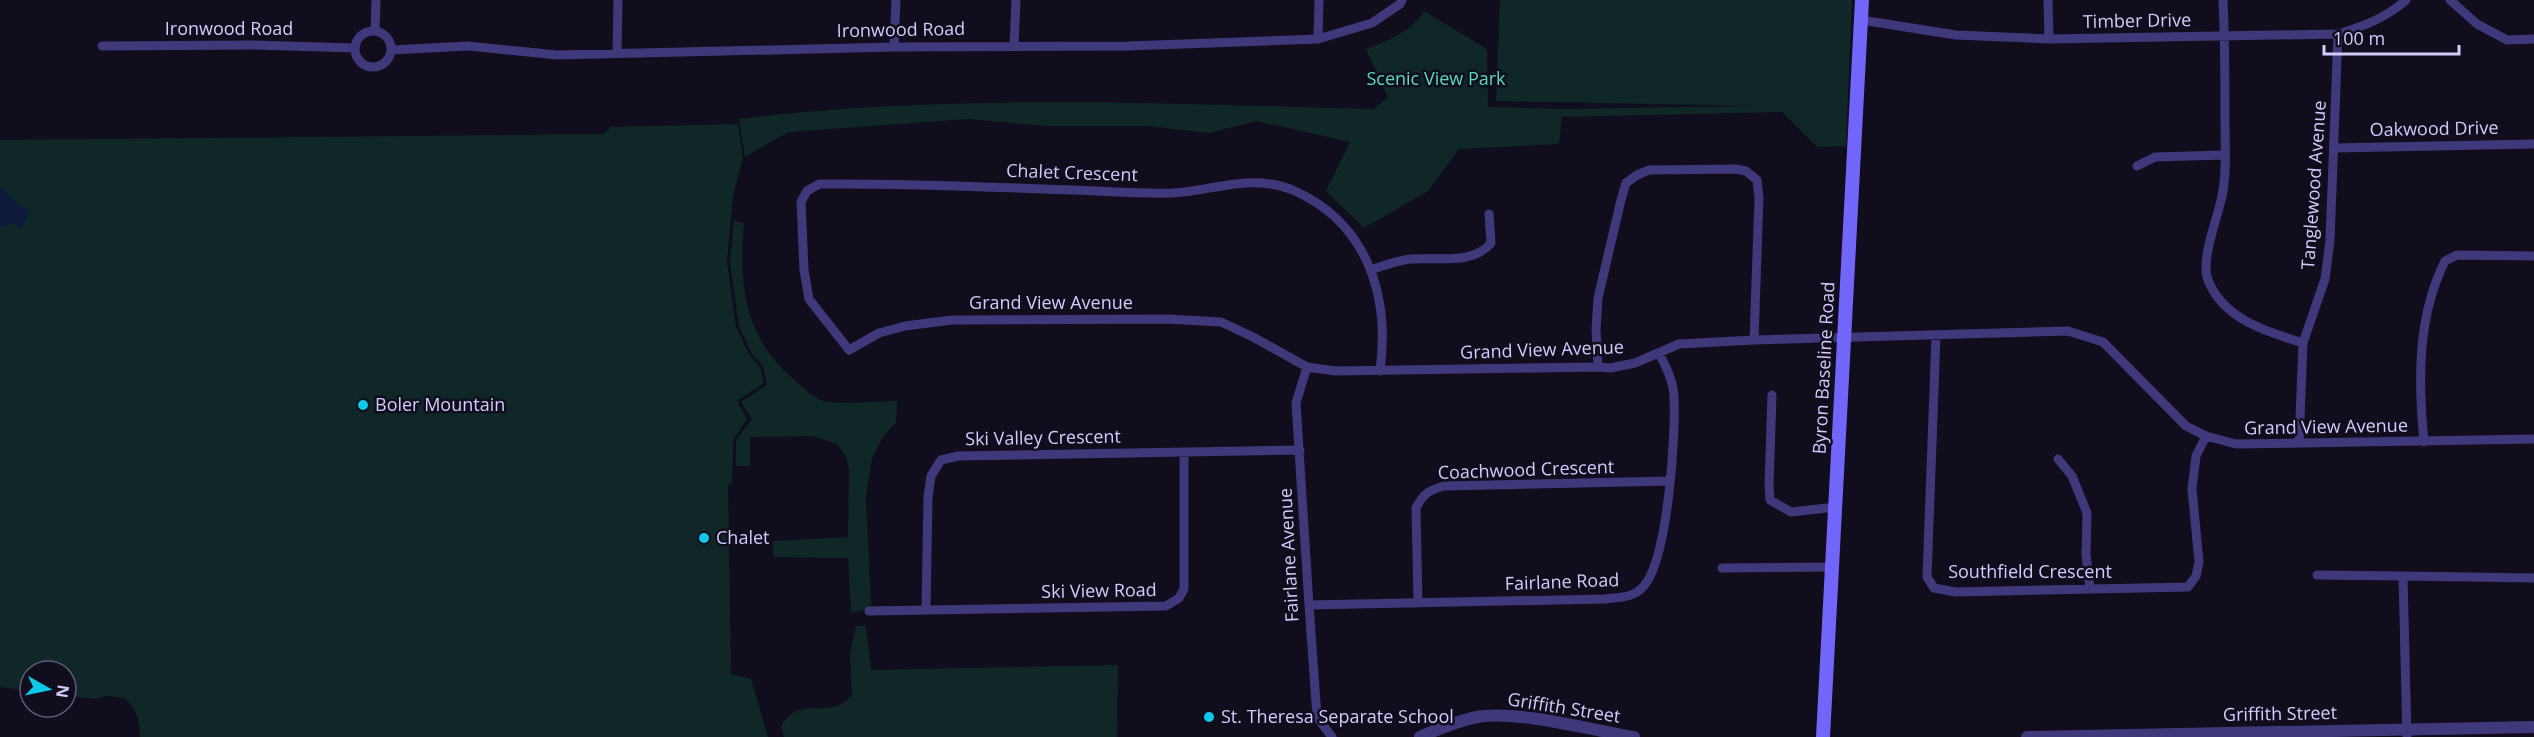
<svg xmlns="http://www.w3.org/2000/svg" width="2534" height="737" font-family="'Open Sans',sans-serif">
	<rect width="100%" height="100%" fill="#100d1d"/>
	<path fill="#102727" d="M1500,0H1852L1846,146L1817,147L1782,112L1562,117L1559,144L1459,149L1428,191L1364,228L1326,191L1350,142L1257,121L1209,133L1148,126H1047L969,119L788,132L745,157L739,119C950,93 1163,104 1374,109L1388,97L1366,49C1387,41 1412,32 1424,11L1487,49L1488,107L1562,109L1753,106L1496,101Z
		M738,124L743,158L733,196L727,261L736,326L748,353L760,367L764,383L737,401L747,419L733,440L732,484H728L731,674L751,679L768,737H140C140,720 137,711 125,698L107,696L96,699L66,696V671H30V691L0,687V140L604,134L611,127Z
		M734,221L744,223C738,286 745,340 797,382C804,388 815,399 823,401C845,405 875,401 897,401L896,422L882,438L872,459L869,477L866,497L871,604L867,609L851,613L848,558L773,557V541L848,537L849,468L845,454L837,444L812,436L750,437V466H736V440L752,419L741,402L767,385L763,366L752,354L739,326L730,261Z
		M856,626H866L871,670L1118,665L1117,737H784L781,726C796,701 813,712 836,706C842,705 848,699 852,696L850,653Z"/>
	<path fill="#0d1c3c" d="M0,185L15,201L30,212L22,230L13,223L0,228Z"/>
	<g fill="none" stroke-linecap="round" stroke-linejoin="round">
		<path stroke="#3f397b" stroke-width="9" d="M2048,0L2049,39
			M2223,0C2225,41 2225,82 2225,123C2225,147 2227,173 2222,196C2218,217 2200,260 2208,280C2223,319 2267,332 2303,343
			M2450,0L2477,24L2507,40L2534,39
			M1861,20L1956,35L2049,39L2338,34C2364,26 2386,18 2406,0
			M355 49a18 18 0 1 1 36 0a18 18 0 1 1-36 0Z
			M375,31L376,0
			M1318,39L1319,0
			M1014,45L1016,0
			M102,46L252,45L355,48
			M894,47L896,0
			M391,50L468,46L557,55L894,47L1128,46L1318,39L1372,23L1400,4L1402,0
			M617,54L618,0
			M2335,148L2534,144
			M2137,166L2155,157L2225,155
			M1371,270C1385,265 1398,260 1412,259C1438,257 1473,265 1491,243L1489,214
			M1936,336L1927,577L1934,588L1956,592L2188,587L2196,576L2199,562L2192,489L2196,456L2206,436
			M1307,367L1296,403L1309,605L1317,717L1332,737
			M1598,367L1596,330L1598,298L1621,200L1626,183L1637,175L1649,170L1736,169L1746,171L1757,180L1759,198L1754,340
			M1380,371C1390,297 1368,225 1297,192C1254,172 1217,190 1173,193C1140,194 1106,191 1073,190C988,187 904,183 819,184L807,191L801,202L804,270L809,299L849,350L879,333L905,326L952,320L1167,319L1221,322L1253,337L1307,367L1335,371L1598,367L1610,368L1635,363L1679,344L1754,340L2068,331L2103,342L2186,426L2206,436L2236,444L2534,439
			M1772,395L1769,485L1770,500L1791,512L1836,507
			M2424,442C2418,381 2417,317 2445,261L2457,255L2534,256
			M2299,443L2303,343L2325,279L2330,240L2338,34
			M2058,459L2072,476L2087,513L2086,554L2090,589
			M1722,568L1833,567
			M2317,575L2403,576
			M1418,603L1416,508C1423,494 1429,490 1444,486L1669,481
			M1309,605L1605,599C1620,597 1633,598 1643,587C1668,561 1676,434 1674,396C1673,380 1666,367 1659,353
			M926,609L928,497L931,476L941,460L958,456L1300,450
			M869,611L1166,606L1179,598L1184,589V452
			M2407,737L2403,576L2534,578"/>
		<path stroke="#3f397b" stroke-width="12" d="M1420,737C1438,729 1457,721 1477,717C1516,710 1592,730 1634,737
			M2027,737L2534,727"/>
		<path stroke="#7166f9" stroke-width="14" d="M1823,737L1862,0"/>
	</g>
	<g fill="#0ac9ea" stroke="#100d1d" stroke-width="2">
		<circle cx="363" cy="405" r="6"/>
		<circle cx="704" cy="538" r="6"/>
		<circle cx="1209" cy="717" r="6"/>
	</g>
	<g text-anchor="middle" stroke-width="5" stroke-linejoin="round" paint-order="stroke">
		<g font-size="18" fill="#d3cbfd" stroke="#100d1d">
			<text transform="translate(2137 21) rotate(-1)" y="6">Timber Drive</text>
			<text x="229" y="35">Ironwood Road</text>
			<text transform="translate(901 30) rotate(-1)" y="6">Ironwood Road</text>
			<text transform="translate(2434 129) rotate(-1)" y="6">Oakwood Drive</text>
			<text transform="translate(1072 173) rotate(2)" y="6">Chalet Crescent</text>
			<text transform="translate(2314 185) rotate(-86)" y="6">Tanglewood Avenue</text>
			<text x="1051" y="309">Grand View Avenue</text>
			<text transform="translate(1542 350) rotate(-2)" y="6">Grand View Avenue</text>
			<text transform="translate(1824 368) rotate(-87)" y="6">Byron Baseline Road</text>
			<text transform="translate(2326 427) rotate(-1)" y="6">Grand View Avenue</text>
			<text transform="translate(1043 438) rotate(-1)" y="6">Ski Valley Crescent</text>
			<text transform="translate(1526 470) rotate(-2)" y="6">Coachwood Crescent</text>
			<text transform="translate(1289 555) rotate(-93)" y="6">Fairlane Avenue</text>
			<text x="2030" y="578">Southfield Crescent</text>
			<text transform="translate(1562 582) rotate(-2)" y="6">Fairlane Road</text>
			<text transform="translate(1099 591) rotate(-1)" y="6">Ski View Road</text>
			<text transform="translate(1564 708) rotate(9)" y="6">Griffith Street</text>
			<text transform="translate(2280 714) rotate(-1)" y="6">Griffith Street</text>
		</g>
		<g font-size="18" fill="#5bd9bf" stroke="#100d1d">
			<text x="1436" y="85">Scenic View Park</text>
		</g>
		<g font-size="18" fill="#d3cbfd" stroke="#100d1d" text-anchor="start">
			<text x="375" y="411">Boler Mountain</text>
			<text x="716" y="544">Chalet</text>
			<text x="1221" y="723">St. Theresa Separate School</text>
		</g>
	</g>
	<g transform="translate(48 689) rotate(99)"><circle r="28" fill="#100d1d" stroke="#5e5977" stroke-width="1.5"/>
	<path d="M0-4.5L10 22L0 15L-10 22Z" fill="#0ac9ea"/>
	<text y="-9" font-size="16" font-weight="bold" text-anchor="middle" fill="#d3cbfd">N</text>
	</g>
	<path d="M2324 45v9h135v-9" fill="none" stroke="#d3cbfd" stroke-width="3"/>
	<text x="2333" y="45" font-size="18" fill="#d3cbfd" stroke="#100d1d" stroke-width="4.5" paint-order="stroke">100 m</text>
</svg>
